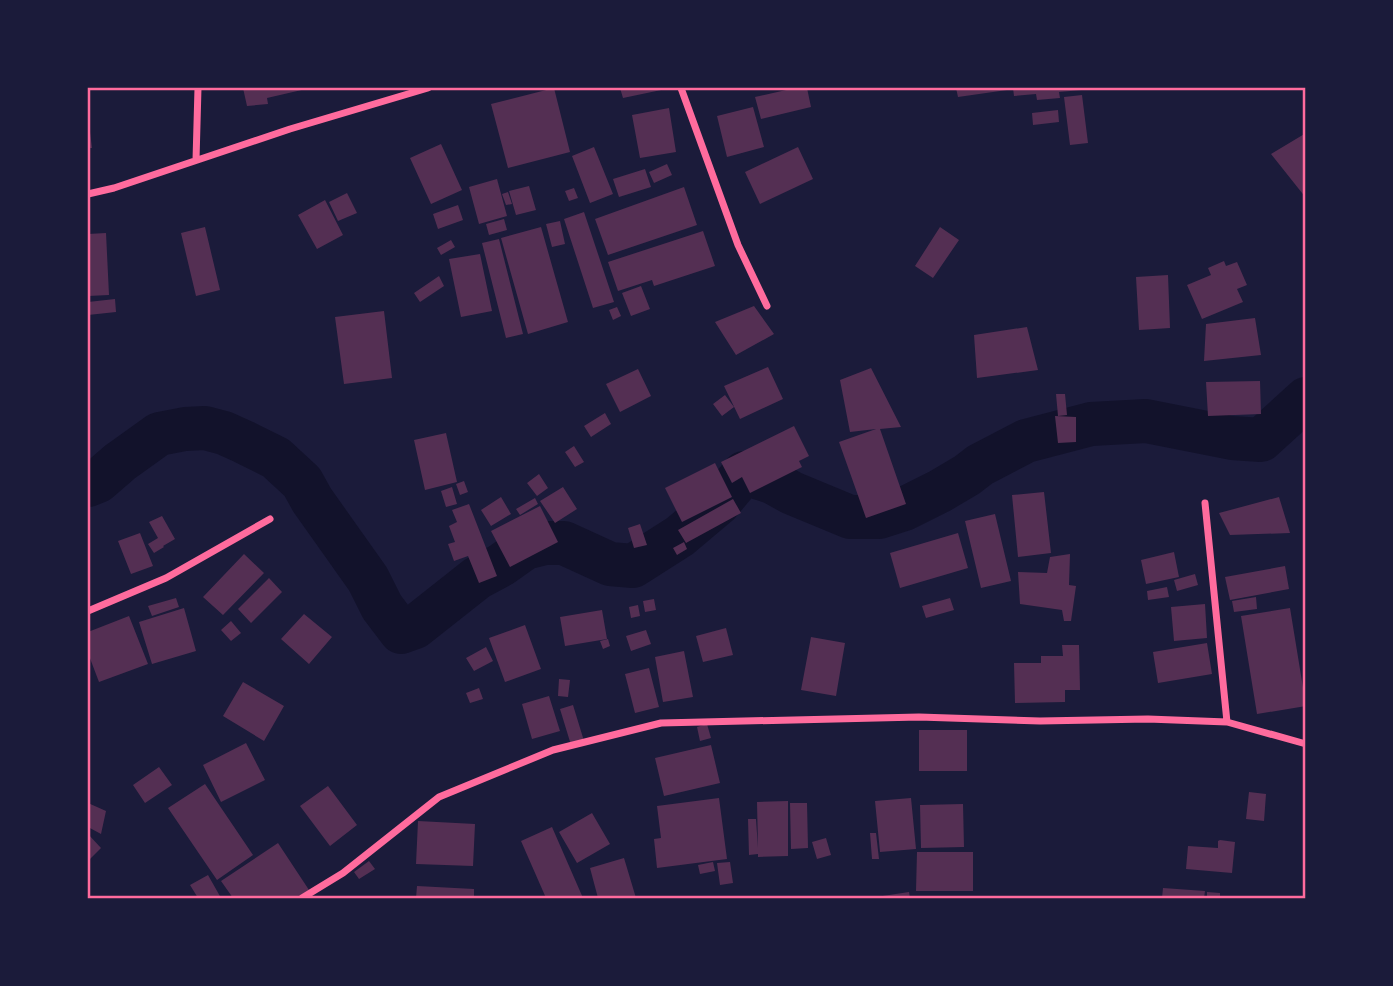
<svg xmlns="http://www.w3.org/2000/svg" width="1393" height="986" font-family="'Public Sans',sans-serif">
	<rect width="100%" height="100%" fill="#1b1b3a"/>
	<g fill="none" stroke-linecap="round" stroke-linejoin="round">
		<path stroke="#12122b" stroke-width="44" d="M88,485L98,481L120,462L159,434L185,429L205,428L224,433L244,442L276,458L302,482L312,500L368,579L382,607L401,632L415,627L477,578L501,565L525,548L545,543H564L610,564L633,566L680,536L718,504L744,473L772,482L792,493L850,517H879L904,509L940,491L967,475L980,465L1026,441L1091,424L1146,421L1232,438L1261,440L1306,399"/>
	</g>
	<path fill="#542f53" d="M243,88H305L306,89L267,98L268,104L247,106Z
		M554,88L570,152L508,168L491,104Z
		M620,88H666V89L623,98Z
		M795,88H807L811,107L761,119L755,97Z
		M956,88H1007V90L958,97Z
		M1013,88H1082V90L1059,92L1060,98L1037,100L1036,94L1014,96Z
		M1082,95L1088,143L1070,145L1064,97Z
		M753,107L764,147L727,157L717,116Z
		M669,108L676,152L640,158L632,115Z
		M1058,110L1059,122L1033,125L1032,113Z
		M88,124H89L92,148H88Z
		M1306,133V198L1271,154Z
		M441,144L462,190L431,204L410,158Z
		M594,147L613,194L590,203L572,156Z
		M798,147L813,179L760,204L745,172Z
		M667,164L672,175L654,183L649,172Z
		M645,169L651,187L619,197L613,179Z
		M497,179L507,216L479,224L469,187Z
		M529,186L536,210L516,215L509,191Z
		M684,187L697,225L608,255L595,219Z
		M574,188L578,198L569,201L565,191Z
		M508,192L512,204L506,205L502,194Z
		M347,193L357,213L338,221L329,202Z
		M325,200L343,235L317,249L298,215Z
		M458,205L463,220L438,229L433,214Z
		M584,212L614,302L593,308L564,219Z
		M504,219L507,230L489,235L486,224Z
		M560,221L565,244L552,247L546,224Z
		M205,227L220,290L196,296L181,233Z
		M541,227L568,322L528,334L501,238Z
		M940,227L959,240L933,278L915,266Z
		M703,231L715,266L654,286L652,280L618,291L608,262Z
		M106,233L109,295L88,296V234Z
		M499,239L523,334L506,338L482,243Z
		M451,240L455,247L441,255L437,248Z
		M480,254L492,311L461,317L449,259Z
		M1224,261L1226,266L1237,262L1247,285L1237,289L1243,302L1202,319L1187,285L1211,275L1208,268Z
		M1168,275L1170,328L1139,330L1136,277Z
		M439,276L444,286L420,302L414,293Z
		M641,286L650,309L631,316L622,293Z
		M115,299L116,312L88,315V302Z
		M754,306L774,334L736,355L715,322Z
		M617,307L621,316L613,320L609,310Z
		M384,311L392,378L344,384L335,317Z
		M1255,318L1261,355L1204,361L1206,324Z
		M1027,327L1038,370L977,378L974,335Z
		M768,367L783,399L740,419L724,386Z
		M871,368L901,427L880,429L906,504L866,518L839,442L876,429L850,432L840,380Z
		M638,369L651,396L620,412L606,384Z
		M1260,381L1261,414L1208,416L1206,382Z
		M1056,394H1065L1067,415L1058,416Z
		M725,395L734,407L722,416L713,404Z
		M605,413L611,424L591,437L584,426Z
		M1055,416L1076,417V442L1058,443Z
		M794,426L809,456L799,461L802,467L750,493L742,477L732,483L721,462Z
		M446,433L457,482L425,490L414,440Z
		M574,446L584,462L575,467L565,452Z
		M715,463L732,497L682,522L665,488Z
		M539,474L548,488L537,496L527,483Z
		M464,481L468,492L460,495L456,484Z
		M452,487L457,504L446,507L441,491Z
		M563,487L577,509L555,523L540,501Z
		M1044,492L1051,553L1018,557L1012,495Z
		M501,497L511,514L491,526L481,510Z
		M1279,497L1290,533L1230,535L1219,513Z
		M535,498L538,504L520,515L516,509Z
		M733,499L741,513L686,543L678,530Z
		M469,504L497,576L479,583L468,556L454,561L448,544L455,542L449,526L457,522L452,510Z
		M540,506L558,542L510,567L491,531Z
		M995,514L1011,581L981,588L965,521Z
		M162,516L175,539L163,546L164,547L154,553L148,544L158,538L149,522Z
		M640,524L647,545L634,548L628,528Z
		M140,533L153,566L131,574L118,541Z
		M958,533L968,568L900,588L890,553Z
		M684,542L687,549L677,555L673,548Z
		M1174,552L1179,577L1146,584L1141,560Z
		M244,554L264,573L223,615L203,597Z
		M1070,554L1069,585L1076,586L1071,621H1064L1062,610L1020,604L1018,572L1047,573L1050,557Z
		M1285,566L1289,589L1230,600L1225,577Z
		M1195,574L1198,585L1177,591L1174,580Z
		M269,578L282,592L251,623L238,609Z
		M1167,587L1169,597L1148,600L1147,591Z
		M1256,597L1257,609L1234,612L1232,601Z
		M176,598L179,607L152,616L148,606Z
		M950,598L954,610L926,618L922,606Z
		M654,599L656,610L645,612L643,601Z
		M1205,604L1207,638L1174,641L1171,607Z
		M638,605L640,616L631,618L629,607Z
		M184,608L196,651L152,664L139,622Z
		M1290,608L1306,706L1257,714L1241,616Z
		M602,610L607,639L565,646L560,617Z
		M304,614L332,637L309,664L281,639Z
		M129,616L148,664L99,682L88,653V632Z
		M231,621L241,633L231,641L221,630Z
		M525,625L541,669L505,682L489,638Z
		M726,628L733,655L703,662L696,636Z
		M646,630L651,644L631,651L626,636Z
		M811,637L845,643L836,696L801,690Z
		M608,639L610,646L603,649L600,641Z
		M1207,643L1212,674L1158,683L1153,652Z
		M1062,645H1079L1080,690H1065V702L1015,703L1014,663H1041V656H1063Z
		M486,647L493,661L474,671L466,658Z
		M684,651L693,697L663,702L655,657Z
		M649,668L659,707L635,713L625,674Z
		M559,679L570,680L568,697L558,696Z
		M243,682L284,706L264,741L223,716Z
		M479,688L483,699L470,703L466,693Z
		M549,696L560,731L532,739L522,704Z
		M573,705L584,741L571,745L560,709Z
		M707,724L711,738L700,741L697,727Z
		M919,730H967V771H919Z
		M246,743L265,780L221,802L203,765Z
		M711,745L720,783L664,796L655,758Z
		M159,767L172,785L145,803L133,785Z
		M205,784L253,855L217,880L168,808Z
		M328,786L357,825L330,846L300,806Z
		M1249,792L1266,794L1264,821L1246,819Z
		M719,798L727,859L657,868L654,839L661,838L657,806Z
		M911,798L916,849L880,852L875,801Z
		M788,801V856L758,857V854L749,855L748,819H756L758,848L757,802Z
		M88,803L106,811L101,834L88,827Z
		M790,803H807L808,848L791,849Z
		M963,804L964,847L921,848L920,805Z
		M592,813L610,844L577,863L559,832Z
		M418,821L475,824L473,866L416,864Z
		M552,827L583,898H546L521,841Z
		M870,833H876L879,859H872Z
		M88,834L101,848L88,861Z
		M826,838L831,855L817,859L812,842Z
		M1220,840L1235,842L1232,873L1186,869L1188,846L1218,848V841Z
		M278,843L309,890L296,898H233L221,881Z
		M917,852H973V891H916Z
		M624,858L636,898H598L590,868Z
		M369,861L375,869L359,879L354,872Z
		M713,862L715,871L700,874L698,865Z
		M730,862L733,883L720,885L717,863Z
		M208,875L221,898H198L190,885Z
		M417,886L474,889V898H416Z
		M1163,888L1205,891L1204,898H1162Z
		M909,892L910,898H876V897Z
		M1207,892L1220,893V898H1207Z"/>
	<g fill="none" stroke-linecap="round" stroke-linejoin="round">
		<path stroke="#ff6b9d" stroke-width="7" d="M681,88L738,245L767,306
			M196,160L198,88
			M88,194L114,188L290,129L428,88
			M1205,503L1227,722
			M88,611L166,578L270,519
			M302,898L343,873L439,797L553,750L661,723L919,717L1040,721L1148,719L1227,722L1306,744"/>
	</g>
	<rect width="1393" height="986" fill="none" stroke="#1b1b3a" stroke-width="178"/>
	<rect x="89" y="89" width="1215" height="808" fill="none" stroke="#ff6b9d" stroke-width="2.5"/>
</svg>
